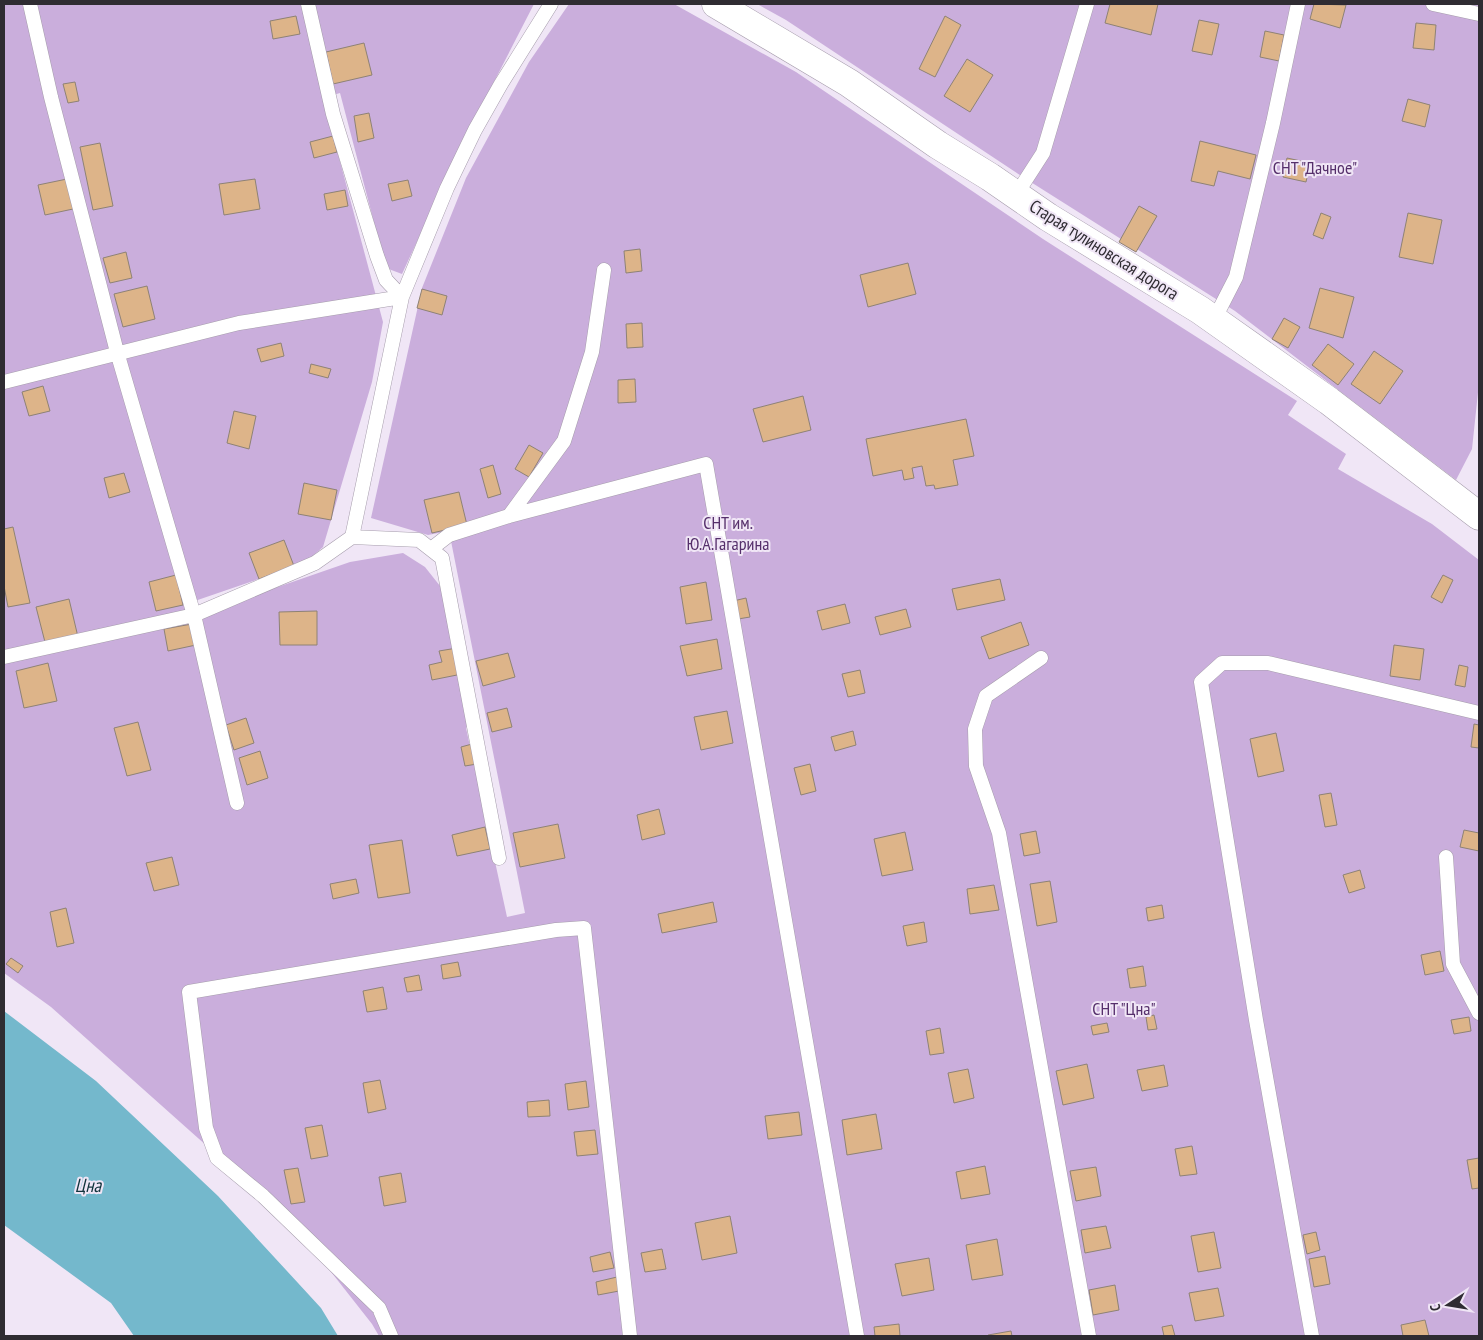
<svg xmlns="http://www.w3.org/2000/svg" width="1483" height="1340" font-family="'PT Sans Narrow',sans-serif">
	<rect width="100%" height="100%" fill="#f0e6f6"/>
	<path fill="#caaedc" d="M4,4H534L463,142L402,274L386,268L340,93L323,98L383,322L372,382L323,547L305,563L186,604L203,613L350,562L403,553L425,567L444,591L469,722L466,728L507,917L525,913L449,531L428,535L371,518L422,288L466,178L529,62L569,4H674L796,72L1043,239L1297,401L1288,415L1346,454L1338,469L1432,524L1479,560V1336H379L372,1324L291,1221L51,1007L4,973Z
		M757,4H1479V383L1472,449L1456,480L1235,311L1026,179L786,20Z"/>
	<path fill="#74b8cc" d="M4,1011L96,1081L218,1196L321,1308L338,1336H134L111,1303L4,1225Z"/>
	<path fill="#ddb489" stroke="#8e8275" d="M1110,4H1158L1151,35L1105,23Z
		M1314,4L1346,5L1340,28L1310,19Z
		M296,16L300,34L273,39L270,21Z
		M945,16L961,25L935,77L919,69Z
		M1199,20L1219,24L1212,55L1192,51Z
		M1416,23L1436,25L1434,50L1413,48Z
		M1265,31L1284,35L1279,61L1260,57Z
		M364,43L372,75L333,84L326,52Z
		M967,59L993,75L970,112L944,96Z
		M75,82L79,101L68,103L63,84Z
		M1408,99L1430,105L1425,127L1402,121Z
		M369,113L374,138L358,142L354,116Z
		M333,136L337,152L314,158L310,142Z
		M1200,141L1256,155L1250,179L1218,171L1214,186L1191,181Z
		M100,143L113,206L93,210L80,147Z
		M1287,158L1310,163L1306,182L1283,177Z
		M67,179L73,209L45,215L38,185Z
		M255,179L260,209L224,215L219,184Z
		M408,180L412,196L392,201L388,184Z
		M345,190L348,206L327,210L324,194Z
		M1139,206L1157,216L1136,252L1119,242Z
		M1321,213L1331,217L1323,239L1313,235Z
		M1408,213L1442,220L1433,264L1399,257Z
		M640,249L642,271L626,273L624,251Z
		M126,252L132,278L110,283L103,258Z
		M908,263L916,294L868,307L860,275Z
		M147,286L155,319L123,327L114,294Z
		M1320,288L1354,297L1343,338L1309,328Z
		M422,289L447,296L442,315L417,308Z
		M1284,318L1300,327L1288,348L1272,339Z
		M642,323L643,347L627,348L626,324Z
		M281,343L284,356L261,362L257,349Z
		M1328,344L1354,364L1338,385L1312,365Z
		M1374,351L1403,371L1380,404L1351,384Z
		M311,364L331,369L328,378L309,373Z
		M635,379L636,402L618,403V380Z
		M43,386L50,411L29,416L22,392Z
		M803,396L811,430L763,442L753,409Z
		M234,411L256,416L249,449L227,443Z
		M966,419L974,456L953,460L958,485L935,489L934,485L926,486L922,466L912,468L914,478L904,480L902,470L873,476L866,439Z
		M529,445L543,453L529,477L515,469Z
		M493,465L501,494L488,498L480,469Z
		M124,473L130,492L109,498L104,478Z
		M304,483L337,490L331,520L298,514Z
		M459,492L467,525L432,533L424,500Z
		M13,527L30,603L8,607L4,586V529Z
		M284,540L294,566L259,579L249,553Z
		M176,575L183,605L156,611L149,582Z
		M1443,575L1453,580L1442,603L1431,597Z
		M1000,579L1005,600L957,610L952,589Z
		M706,582L712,620L686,624L680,587Z
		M746,598L750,617L732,620L729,602Z
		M69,599L78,637L46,646L36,607Z
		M845,604L850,623L822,630L817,611Z
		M906,609L911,627L880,635L875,617Z
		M317,611V645H280L279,612Z
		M1021,622L1029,645L989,659L981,637Z
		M192,624L196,645L168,651L164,629Z
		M717,639L722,669L687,676L680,646Z
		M1394,645L1424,649L1420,680L1390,676Z
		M457,648L462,674L432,680L429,665L442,662L439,651Z
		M508,653L515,677L483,686L476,661Z
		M48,663L57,701L24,708L16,671Z
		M1459,665L1468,667L1465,687L1455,685Z
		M860,670L865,693L848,697L842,674Z
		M507,708L512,727L492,732L487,713Z
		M727,711L733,743L701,750L694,717Z
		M246,718L254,743L234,750L226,725Z
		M138,722L151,770L127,776L114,728Z
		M1474,724L1479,725V748L1471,747Z
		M853,731L856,745L835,751L831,737Z
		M1276,733L1284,771L1258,777L1250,739Z
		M472,744L477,764L465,766L461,747Z
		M260,751L268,778L247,785L239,758Z
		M810,764L816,791L801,795L794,768Z
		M1331,793L1337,825L1325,827L1319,795Z
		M659,809L665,834L642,840L637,815Z
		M558,824L565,858L520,867L513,833Z
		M485,827L490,849L457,856L452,835Z
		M1464,830L1479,833V851L1460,847Z
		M1036,831L1040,853L1024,856L1020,834Z
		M905,832L913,870L882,876L874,839Z
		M402,840L410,893L378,898L369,845Z
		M172,857L179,885L154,891L146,863Z
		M1360,870L1365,888L1349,893L1343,875Z
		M356,879L359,893L333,899L330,884Z
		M1050,881L1057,922L1037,926L1030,884Z
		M994,885L999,910L970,914L967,889Z
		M713,902L717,922L662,933L658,914Z
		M1162,905L1164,918L1148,921L1146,908Z
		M66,908L74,943L57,947L50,912Z
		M924,922L927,942L907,946L903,926Z
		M1440,951L1444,971L1425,975L1421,955Z
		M11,958L23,966L18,973L6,964Z
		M458,962L461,976L443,979L441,965Z
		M1143,966L1146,986L1130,988L1127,969Z
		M419,975L422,990L407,992L404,978Z
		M383,987L387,1009L367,1012L363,991Z
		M1154,1015L1157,1029L1148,1030L1146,1017Z
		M1469,1017L1471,1031L1454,1034L1451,1020Z
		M1107,1023L1109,1032L1093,1035L1091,1026Z
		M940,1028L944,1053L930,1055L926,1031Z
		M1087,1064L1094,1098L1063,1105L1056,1071Z
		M1164,1065L1168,1086L1142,1091L1137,1070Z
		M968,1069L974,1098L954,1103L948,1073Z
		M380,1080L386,1109L368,1113L363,1083Z
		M586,1081L589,1107L568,1110L565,1084Z
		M549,1100L550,1116L528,1117L527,1102Z
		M799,1112L802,1135L768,1139L765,1116Z
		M876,1114L882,1149L847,1155L842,1120Z
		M322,1125L328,1156L311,1159L305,1128Z
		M595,1130L598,1154L577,1156L574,1132Z
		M1192,1146L1197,1174L1180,1176L1175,1149Z
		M1479,1158V1188L1472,1189L1467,1160Z
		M985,1166L990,1194L961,1199L956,1172Z
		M1096,1167L1101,1196L1076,1201L1070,1171Z
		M298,1168L305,1202L291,1204L284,1170Z
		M401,1173L406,1202L384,1206L379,1177Z
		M730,1216L737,1253L702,1260L695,1223Z
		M1106,1226L1111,1248L1085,1253L1081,1230Z
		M1214,1232L1221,1268L1198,1272L1191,1236Z
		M1316,1232L1320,1250L1307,1254L1303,1235Z
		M997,1239L1003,1275L972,1280L966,1245Z
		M662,1249L666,1269L645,1272L641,1253Z
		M610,1252L614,1268L593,1272L590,1257Z
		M1325,1256L1330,1284L1314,1287L1309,1259Z
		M929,1258L934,1290L902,1296L895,1264Z
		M617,1277L619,1291L598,1295L596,1282Z
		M1115,1285L1119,1310L1093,1315L1089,1290Z
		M1218,1288L1224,1316L1195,1321L1189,1293Z
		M1425,1320L1429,1336H1403L1401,1325Z
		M899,1324L900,1336H875L874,1327Z
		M1172,1325L1175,1336H1164L1162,1327Z
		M1011,1331L1012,1336H988V1335Z"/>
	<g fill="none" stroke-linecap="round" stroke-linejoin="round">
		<g stroke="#a69dac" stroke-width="15">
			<path id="service" d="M30,4L51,97L117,352L194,615L237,803
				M1433,4L1479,14
				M1016,195L1043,153L1087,4
				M1214,320L1236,277L1273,123L1298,4
				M4,382L239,323L402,297L386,280L377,256L333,114L308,4
				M509,516L564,441L592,352L604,270
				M431,549L449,535L509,516L706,464L857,1336
				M4,657L194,615L315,563L352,537
				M1041,658L986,696L975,729L976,766L999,833L1089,1336
				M1446,857L1453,964L1479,1013
				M499,858L442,558L419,540L352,537L402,297L447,188L475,130L501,84L551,4
				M391,1336L379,1308L263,1196L217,1158L206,1128L189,992L556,930L584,928L630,1336
				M1312,1336L1256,1020L1201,682L1222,663H1268L1479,713"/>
		</g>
		<g stroke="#a69dac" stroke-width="29">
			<path id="tertiary" d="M716,4L849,83L938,145L990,177L1048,217L1200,310L1329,401L1479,516"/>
		</g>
		<use href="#service" stroke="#fff" stroke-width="14"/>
		<use href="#tertiary" stroke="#fff" stroke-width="28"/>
	</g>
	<g text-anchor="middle" stroke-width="4" stroke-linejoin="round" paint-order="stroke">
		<g font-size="18" fill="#552f6b" stroke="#f0e6f6">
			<text x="1315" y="174">СНТ "Дачное"</text>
			<text x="728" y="529">СНТ им.<tspan x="728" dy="21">Ю.А.Гагарина</tspan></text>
			<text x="1124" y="1015">СНТ "Цна"</text>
		</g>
		<g font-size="18" fill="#2f2c32" stroke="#f0e6f6">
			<text transform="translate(1104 250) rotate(32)" y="6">Старая тулиновская дорога</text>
		</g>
		<g font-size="19" font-style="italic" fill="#11333c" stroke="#f0e6f6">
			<text x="88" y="1192">Цна</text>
		</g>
	</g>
	<rect width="1483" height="1340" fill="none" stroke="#2f2c32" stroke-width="10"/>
	<g transform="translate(1448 1305) rotate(258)" stroke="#f0e6f6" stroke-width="4" paint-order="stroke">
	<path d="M0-4L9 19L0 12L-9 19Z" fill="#2f2c32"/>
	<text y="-8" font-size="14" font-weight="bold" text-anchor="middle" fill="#2f2c32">С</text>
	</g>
</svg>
